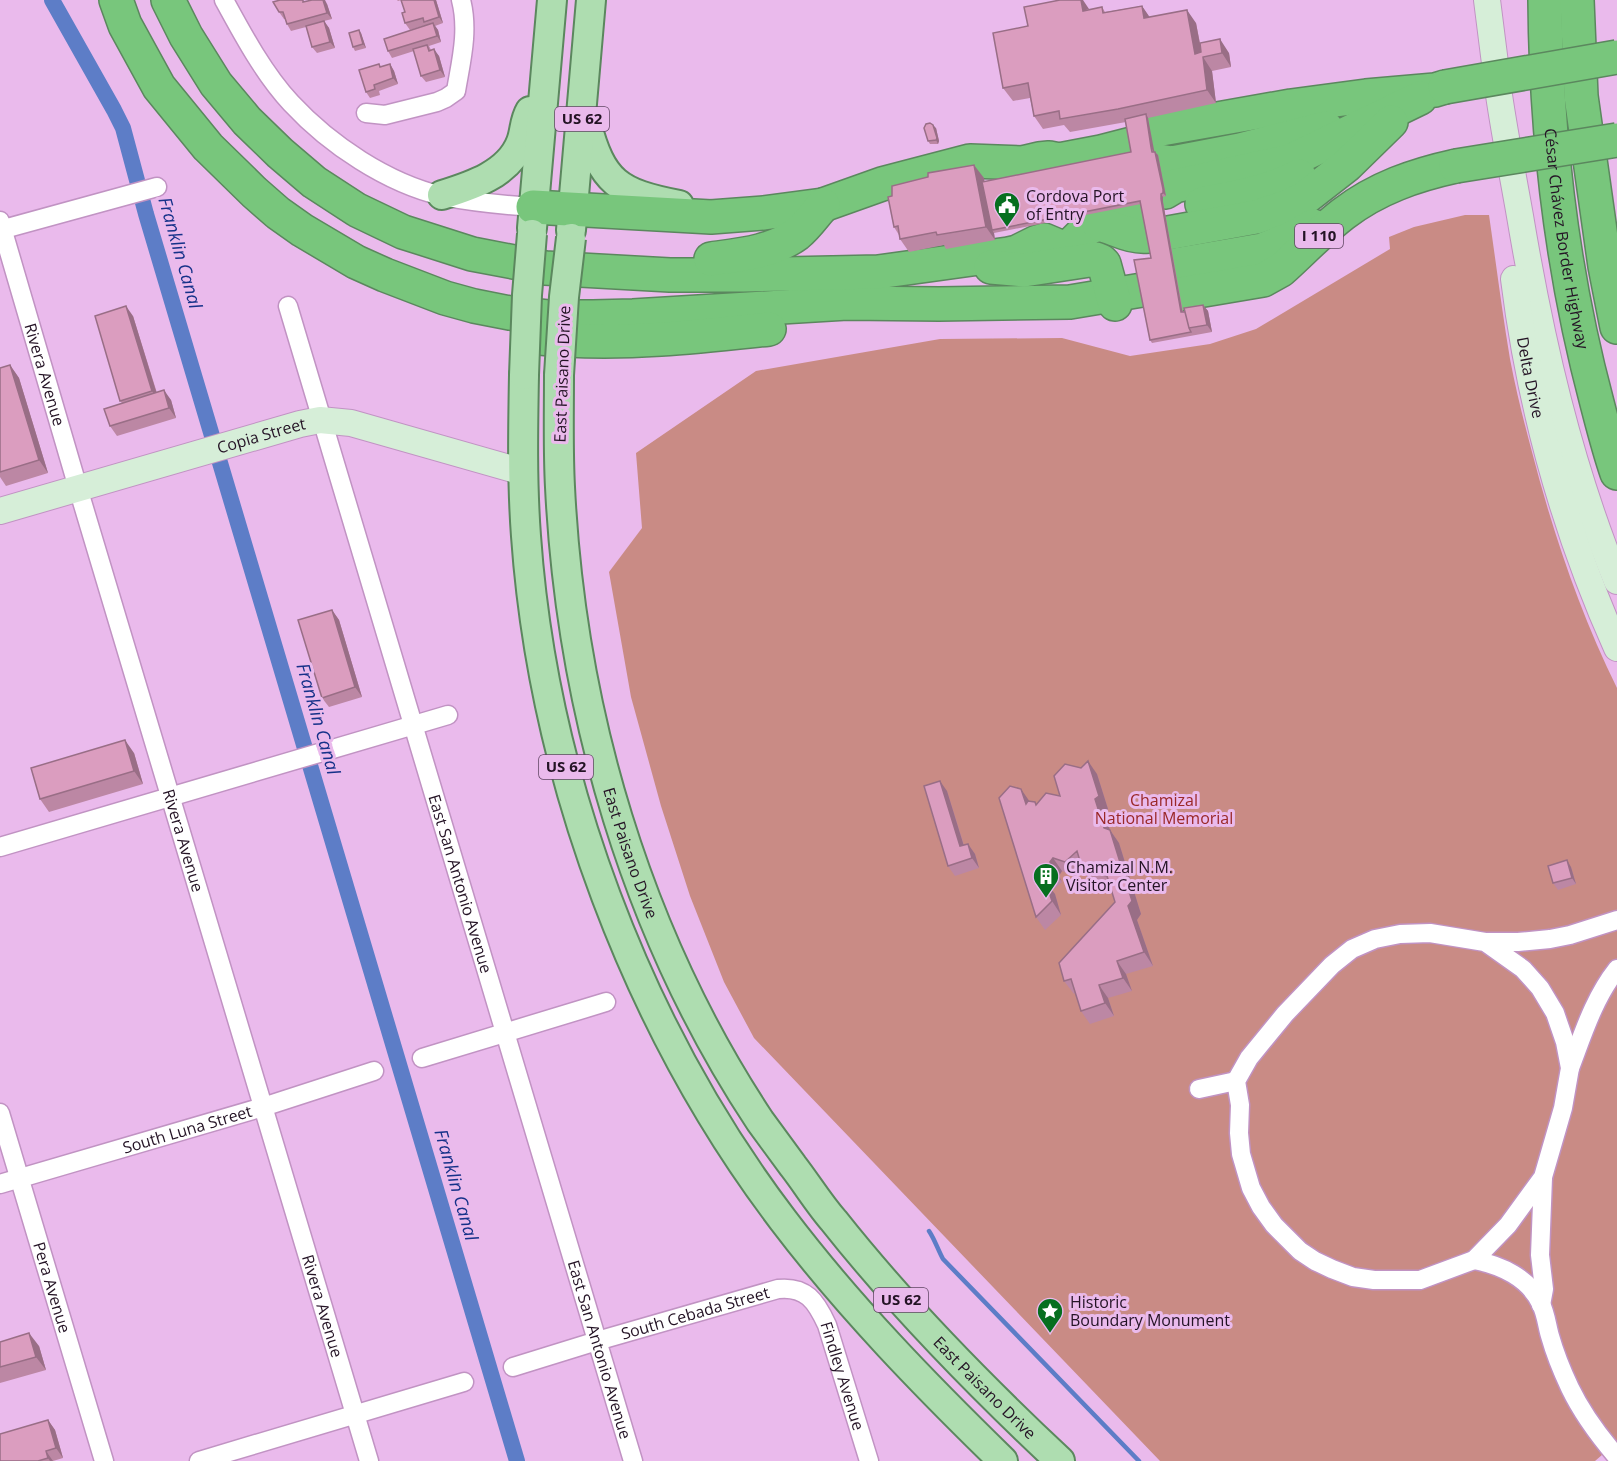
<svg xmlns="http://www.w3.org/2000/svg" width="1617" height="1461" font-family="'Open Sans',sans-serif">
	<rect width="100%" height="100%" fill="#eabaec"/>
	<path fill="#c98b85" d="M1465,215H1489C1496,263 1502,311 1510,359C1516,391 1524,422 1532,452C1553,533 1580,613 1617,688V1442L1595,1461H1160L754,1038L724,982L690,896L661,806L631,697L609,572L642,528L636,453L756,371L940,339L1062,338L1130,356L1210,344L1256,329L1390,249L1389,237L1414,227Z"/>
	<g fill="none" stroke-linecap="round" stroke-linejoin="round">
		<path stroke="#5d7dc7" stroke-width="4.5" d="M929,1231C935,1240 938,1250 943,1259L1139,1461"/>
		<path stroke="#5d7dc7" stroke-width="16" d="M52,0L114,110L123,128L146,214L517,1461"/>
		<g stroke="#c193c3" stroke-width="21">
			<g id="street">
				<path d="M224,0C243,35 264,74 291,103C330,145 387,183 442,196C472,202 503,205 533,207"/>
				<path d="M366,113L385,115L437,102L446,98L456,91C461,61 469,31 461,0"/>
				<path id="s1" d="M0,221L78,488L369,1461"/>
				<path d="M0,230L157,187"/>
				<path id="s2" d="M288,306L633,1461"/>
				<path d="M0,847L448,715"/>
				<path d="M1485,942L1523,969L1540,988L1555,1013L1565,1042L1570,1068L1563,1108L1543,1177L1508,1225L1474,1260L1420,1280H1374L1353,1277L1332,1269L1315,1261L1300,1251L1274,1225L1261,1207L1251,1188L1241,1154L1239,1133L1240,1105L1236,1081L1249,1058L1285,1014L1332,965L1352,949L1375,939L1400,934L1430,933L1485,942H1518L1550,939L1570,935L1617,920"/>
				<path d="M422,1058L606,1002"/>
				<path d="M1570,1068C1583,1034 1594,998 1617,969"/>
				<path d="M1199,1089L1236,1081"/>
				<path id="s3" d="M0,1113L104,1461"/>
				<path id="s4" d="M0,1184L263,1107L374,1071"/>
				<path d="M1474,1260C1501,1265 1529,1278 1541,1304C1546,1314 1547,1326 1550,1336C1555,1354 1562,1371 1570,1388C1582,1413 1599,1436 1617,1457"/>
				<path d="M1541,1305L1544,1289L1540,1255L1543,1178"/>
				<path id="s5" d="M513,1367L597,1341L778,1289C806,1286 816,1301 827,1325L869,1461"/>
				<path d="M199,1461L464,1382"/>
			</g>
		</g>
		<g stroke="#c193c3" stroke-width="28">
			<g id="secondary">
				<path d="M1487,0C1491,32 1495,63 1499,95C1505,136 1513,176 1520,216C1541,341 1569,464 1617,581"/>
				<path id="s6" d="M1514,279C1530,407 1564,530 1617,648"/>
				<path id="s7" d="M0,511L300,424L320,420L351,423L523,472"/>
			</g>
		</g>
		<g stroke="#5b875e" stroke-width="32">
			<g id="primary">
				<path d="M586,122C602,183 618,193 679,205"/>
				<path d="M442,195C471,186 509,174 521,142C525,132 524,121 530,111"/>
				<path d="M532,228L552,0"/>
				<path d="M571,230L591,0"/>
				<path d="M524,375C523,429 522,482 526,536C543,777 637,1028 783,1220C849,1307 925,1385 1003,1461"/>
				<path id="s8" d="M559,375C559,413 558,450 560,487C571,710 636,934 760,1121C771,1136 782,1151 793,1166C807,1184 819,1204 834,1221C902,1307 980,1386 1060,1461"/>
			</g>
		</g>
		<g stroke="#5b875e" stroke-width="36">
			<g id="highway">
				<path d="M116,0L125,25L159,87L208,147L254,192L278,213L302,230L356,262L385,275L445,298L474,306L510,313L548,317H593L633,316L847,303L939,304L1070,302L1142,290"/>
				<path d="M168,0L186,36L216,84L247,121L280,153L314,182L357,210L403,232L472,254L545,268L670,275H743L878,272L1008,254L1017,252L1037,242L1044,240L1063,248L1070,246L1088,228L1143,207"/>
				<path id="s9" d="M1545,0C1546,136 1562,272 1597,403C1603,426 1609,450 1617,473"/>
				<path d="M1577,0L1581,96L1605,266L1617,327"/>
				<path d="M1150,131L1291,106L1366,96L1435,90L1445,87"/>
				<path d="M1159,161L1172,163L1240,150L1326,128"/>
				<path d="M1165,192L1175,186L1290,161L1420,98"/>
				<path d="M1202,204C1235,197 1269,192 1299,176"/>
				<path d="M533,207L711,217L764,213L823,205L882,184L970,161L1022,163L1039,159L1049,158L1059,160L1101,152L1132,144"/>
				<path d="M1099,224C1115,228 1131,238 1148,236"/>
				<path d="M1168,233L1256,217L1289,206L1306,197L1347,165L1391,122"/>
				<path d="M711,259C740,255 773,252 797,234C807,226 815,214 823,205"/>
				<path d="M1175,265L1262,250L1292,238L1313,226"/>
				<path d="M991,267L1024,270L1096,259L1101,261L1104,264L1115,304"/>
				<path d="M1180,294L1263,280L1281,270C1302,251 1321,231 1343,214C1377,188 1415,175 1456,166"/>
				<path d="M531,337C543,339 555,339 567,340C635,344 702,336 769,329"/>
			</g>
		</g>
		<use href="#street" stroke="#fff" stroke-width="18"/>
		<use href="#secondary" stroke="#d6eed8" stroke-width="26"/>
		<use href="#primary" stroke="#aeddb0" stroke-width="28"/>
		<use href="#highway" stroke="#78c67c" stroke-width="33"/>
		<g stroke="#5b875e" stroke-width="32" stroke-linecap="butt">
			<path id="primary-bridge" d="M524,375L527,295L532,234
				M559,375L564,297L571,238"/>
		</g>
		<g stroke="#5b875e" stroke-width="36" stroke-linecap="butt">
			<path id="highway-bridge" d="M1445,87L1617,57
				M1456,166L1617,140"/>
		</g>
		<use href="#primary-bridge" stroke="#aeddb0" stroke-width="28"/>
		<use href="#highway-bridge" stroke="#78c67c" stroke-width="33"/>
	</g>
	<path fill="#bc87a4" d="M397,0H436L443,23L435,26L438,30L441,42L429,46L431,50L439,56L445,77L426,82L421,76L414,51L392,58L388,51L427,25H426L410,30L405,23V12L401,0L398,1Z
		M306,2L327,4L332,19L324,21L329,28L335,48L317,53L312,47L306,27L291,31L287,24L285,19H284L279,12Z
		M1142,6L1149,17L1196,23L1201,48L1229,53L1231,67L1212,71L1216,103L1148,118L1153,151L1158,155L1165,192L1166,196L1163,197V202L1183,312L1203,305L1208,311L1212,332L1152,343L1150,340L1151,258L1141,204L994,233L995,240L946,249L944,245L909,252L900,239L899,235L894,227L984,178V182L1131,152L1126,122L1070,132L1064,125L1043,129L1034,116L1030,98L1013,101L1003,88L1028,26L1089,10L1102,7L1105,12Z
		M361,33L366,48L355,51L353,47Z
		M379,64L381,67L390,64L394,71L398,84L379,91L380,95L370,98L366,92Z
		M936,128L939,141L938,144H930L928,141Z
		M133,316L157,393L171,400L176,418L117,436L110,426L122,403L120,401Z
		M10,365L19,378L48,473L6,486L0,477V368Z
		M332,610L339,620L362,697L329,707L322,698Z
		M134,753L143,784L49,812L40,799Z
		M1097,774L1108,809L1104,813L1110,830L1119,843L1141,914L1137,920L1153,966L1126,974L1132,991L1108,998L1114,1016L1090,1024L1081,1011L1075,993L1074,994L1064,981L1115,902L1111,888L1093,885L1083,871L1082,868L1074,876L1062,871L1059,876L1062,882L1052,891L1055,894L1061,915L1045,930L1036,917L1029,801L1037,804L1060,796Z
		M947,791L964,845L968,844L975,854L979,868L955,876L948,866Z
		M1571,867L1576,884L1558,890L1553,883Z
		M0,1342L39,1346L46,1370L0,1383Z
		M48,1420L55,1430L63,1458L53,1461H0Z"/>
	<path fill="#996e86" d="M323,0H325L327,4L332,19L327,13Z
		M434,0H436L443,23L439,17Z
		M1081,0H1083L1089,9L1083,11Z
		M1142,6L1151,19L1144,18Z
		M1187,10L1196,23L1203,61V57L1212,71L1216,103L1207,90L1195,54Z
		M324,21L329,28L335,48L330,42Z
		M433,23L438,30L441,42L437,36Z
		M359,30L361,33L366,48L363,44Z
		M1220,39L1229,53L1231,67L1222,53Z
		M434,49L439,56L445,77L440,70Z
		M390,64L394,71L398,84L393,78Z
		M1146,114L1148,118L1155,155L1151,147Z
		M933,125L936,128L939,141L938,144L936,140Z
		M1155,152L1158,155L1166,196L1163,193Z
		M974,165L984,178L993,230H992L994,233L995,240L986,227Z
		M1161,194L1163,197V202L1183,315L1181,312L1161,199Z
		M1203,305L1208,311L1212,332L1207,325Z
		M126,306L133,316L159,401L152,391Z
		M10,365L19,378L48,473L39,460Z
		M164,390L171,400L176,418L169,408Z
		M332,610L339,620L362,697L355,687Z
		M125,740L134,753L143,784L134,771Z
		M1088,761L1097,774L1108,809L1104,813L1110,830L1119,843L1141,914L1137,920L1153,966L1144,952L1128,906L1095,799Z
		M940,781L947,791L967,856L960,846Z
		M1021,789L1030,802L1026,804Z
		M968,844L975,854L979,868L972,858Z
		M1053,858L1062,871L1059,876L1062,882L1052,868L1050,862Z
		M1567,860L1571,867L1576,884L1572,878Z
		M1045,881L1055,894L1061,915L1052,901Z
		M1117,961L1126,974L1132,991L1123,978Z
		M1099,985L1108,998L1114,1016L1105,1003Z
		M29,1333L39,1346L46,1370L36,1357Z
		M48,1420L55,1430L63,1458L56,1448Z
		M46,1451L53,1461H50L48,1458Z"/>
	<path fill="#db9dbf" stroke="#996e86" stroke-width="1.5" d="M280,0H303V2L312,0H323L327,13L287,24L283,12H279L273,2Z
		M401,0H434L439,17L424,22L423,18L405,23L402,13L405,12Z
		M1060,0H1081L1083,11L1102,7L1103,13L1142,6L1144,18L1187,10L1195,54L1201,52L1200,43L1220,39L1222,53L1203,57L1207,90L1118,109L1060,119L1059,111L1034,116L1028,83L1003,88L993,33L1028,26L1024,7Z
		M324,21L330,42L312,47L306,26Z
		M433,23L437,36L388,51L384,39Z
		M359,30L363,44L353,47L349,33Z
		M427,45L429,51L434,49L440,70L421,76L413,49Z
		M379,64L380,67L390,64L393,78L374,85L375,89L366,92L359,70Z
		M1146,114L1151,147L1152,152H1155L1163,189V193L1161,194V199L1181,312H1185L1189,328L1191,332L1150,340L1134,260L1151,258L1140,201L992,230L982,182L1131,152L1125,119Z
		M930,123L933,125L937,138L936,140L928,141L924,128L926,124Z
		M974,165L986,227L937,235L936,232L900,239L898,226L894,227L888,197L892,196V186L928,177V173Z
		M1203,305L1207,325L1189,328L1184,308Z
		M126,306L152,391L120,401L95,316Z
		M10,365L39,460L0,472V368Z
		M164,390L169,408L110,426L104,409Z
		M332,610L355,687L322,698L298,620Z
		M125,740L134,771L40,799L31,768Z
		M1088,761L1099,796L1095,799L1104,828L1110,830L1132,901L1128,906L1144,952L1117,961L1123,978L1099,985L1105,1003L1081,1011L1071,979L1064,981L1059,963L1115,902L1107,876L1083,871L1077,851L1065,862L1053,858L1050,862L1052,868L1041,880L1045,881L1052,901L1036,917L999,798L1010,786L1021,789L1026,804L1028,801L1035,802L1036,805L1046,793L1060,796L1054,776L1065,764L1081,768Z
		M940,781L960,846L968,844L972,858L948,866L924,786Z
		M1567,860L1572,878L1553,883L1548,866Z
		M29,1333L36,1357L0,1367V1342Z
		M48,1420L56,1448L46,1451L48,1458L38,1461H0V1434Z"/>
	<defs>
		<g id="civic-pin" transform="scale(1.35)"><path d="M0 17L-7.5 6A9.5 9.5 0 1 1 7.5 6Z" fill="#066f1f" stroke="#eabaec"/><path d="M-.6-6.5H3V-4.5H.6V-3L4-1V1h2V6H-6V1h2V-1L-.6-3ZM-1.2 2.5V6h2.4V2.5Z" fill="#fff"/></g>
		<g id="building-pin" transform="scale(1.35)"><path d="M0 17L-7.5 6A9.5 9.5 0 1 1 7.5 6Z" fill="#066f1f" stroke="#eabaec"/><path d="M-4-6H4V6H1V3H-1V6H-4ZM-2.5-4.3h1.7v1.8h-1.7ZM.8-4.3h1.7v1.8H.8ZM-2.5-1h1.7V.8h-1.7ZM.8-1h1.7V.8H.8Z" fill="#fff"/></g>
		<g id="sight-pin" transform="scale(1.35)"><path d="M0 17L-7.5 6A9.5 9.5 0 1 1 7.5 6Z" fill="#066f1f" stroke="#eabaec"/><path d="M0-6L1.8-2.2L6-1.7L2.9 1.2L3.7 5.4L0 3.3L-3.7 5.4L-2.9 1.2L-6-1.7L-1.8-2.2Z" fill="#fff"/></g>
	</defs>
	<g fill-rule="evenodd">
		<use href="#civic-pin" x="1007" y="205"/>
		<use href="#building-pin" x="1046" y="876"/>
		<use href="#sight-pin" x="1050" y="1311"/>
	</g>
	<g text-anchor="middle" stroke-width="6" stroke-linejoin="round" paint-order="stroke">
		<g fill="#eabaec" stroke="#5f4561" stroke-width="1.5">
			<rect x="555" y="107" width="54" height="24" rx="4.5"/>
			<rect x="1295" y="224" width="48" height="24" rx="4.5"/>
			<rect x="539" y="755" width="54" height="24" rx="4.5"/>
			<rect x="874" y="1288" width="54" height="24" rx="4.5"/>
		</g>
		<g font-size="15" font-weight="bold" fill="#241325">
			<text x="582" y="124">US 62</text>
			<text x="1319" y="241">I 110</text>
			<text x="566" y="772">US 62</text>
			<text x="901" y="1305">US 62</text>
		</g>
		<g font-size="16" fill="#241325" stroke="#eabaec" text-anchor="start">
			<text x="1026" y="202">Cordova Port<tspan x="1026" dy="18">of Entry</tspan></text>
			<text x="1066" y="873">Chamizal N.M.<tspan x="1066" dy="18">Visitor Center</tspan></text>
			<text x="1070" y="1308">Historic<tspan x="1070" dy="18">Boundary Monument</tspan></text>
		</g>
		<g font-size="16" fill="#241325" stroke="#eabaec">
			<text dy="6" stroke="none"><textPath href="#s9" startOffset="240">César Chávez Border Highway</textPath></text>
			<text transform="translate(562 374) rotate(-88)" y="6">East Paisano Drive</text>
			<text dy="6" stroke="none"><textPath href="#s1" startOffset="160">Rivera Avenue</textPath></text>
			<text dy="6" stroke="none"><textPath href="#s6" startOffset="100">Delta Drive</textPath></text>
			<text dy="6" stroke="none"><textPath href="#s7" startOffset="272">Copia Street</textPath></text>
			<text dy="6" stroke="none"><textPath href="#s1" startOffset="646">Rivera Avenue</textPath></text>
			<text dy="6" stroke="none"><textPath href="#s8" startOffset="486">East Paisano Drive</textPath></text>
			<text dy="6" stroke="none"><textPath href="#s2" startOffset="603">East San Antonio Avenue</textPath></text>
			<text dy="6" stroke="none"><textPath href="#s4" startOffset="195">South Luna Street</textPath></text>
			<text dy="6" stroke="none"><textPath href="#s3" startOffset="182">Pera Avenue</textPath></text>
			<text dy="6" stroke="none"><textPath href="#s1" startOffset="1132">Rivera Avenue</textPath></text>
			<text dy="6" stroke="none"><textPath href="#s5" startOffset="190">South Cebada Street</textPath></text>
			<text dy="6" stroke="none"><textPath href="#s2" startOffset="1089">East San Antonio Avenue</textPath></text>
			<text dy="6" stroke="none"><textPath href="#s5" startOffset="396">Findley Avenue</textPath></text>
			<text dy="6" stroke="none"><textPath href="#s8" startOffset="1134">East Paisano Drive</textPath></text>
		</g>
		<g font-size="16" fill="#9a2828" stroke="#eabaec">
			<text x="1164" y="806">Chamizal<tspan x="1164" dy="18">National Memorial</tspan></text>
		</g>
		<g font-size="18" font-style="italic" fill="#153189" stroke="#eabaec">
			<text transform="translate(180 253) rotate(74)" y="6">Franklin Canal</text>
			<text transform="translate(318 719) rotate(74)" y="6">Franklin Canal</text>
			<text transform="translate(456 1185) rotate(74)" y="6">Franklin Canal</text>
		</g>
	</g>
</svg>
